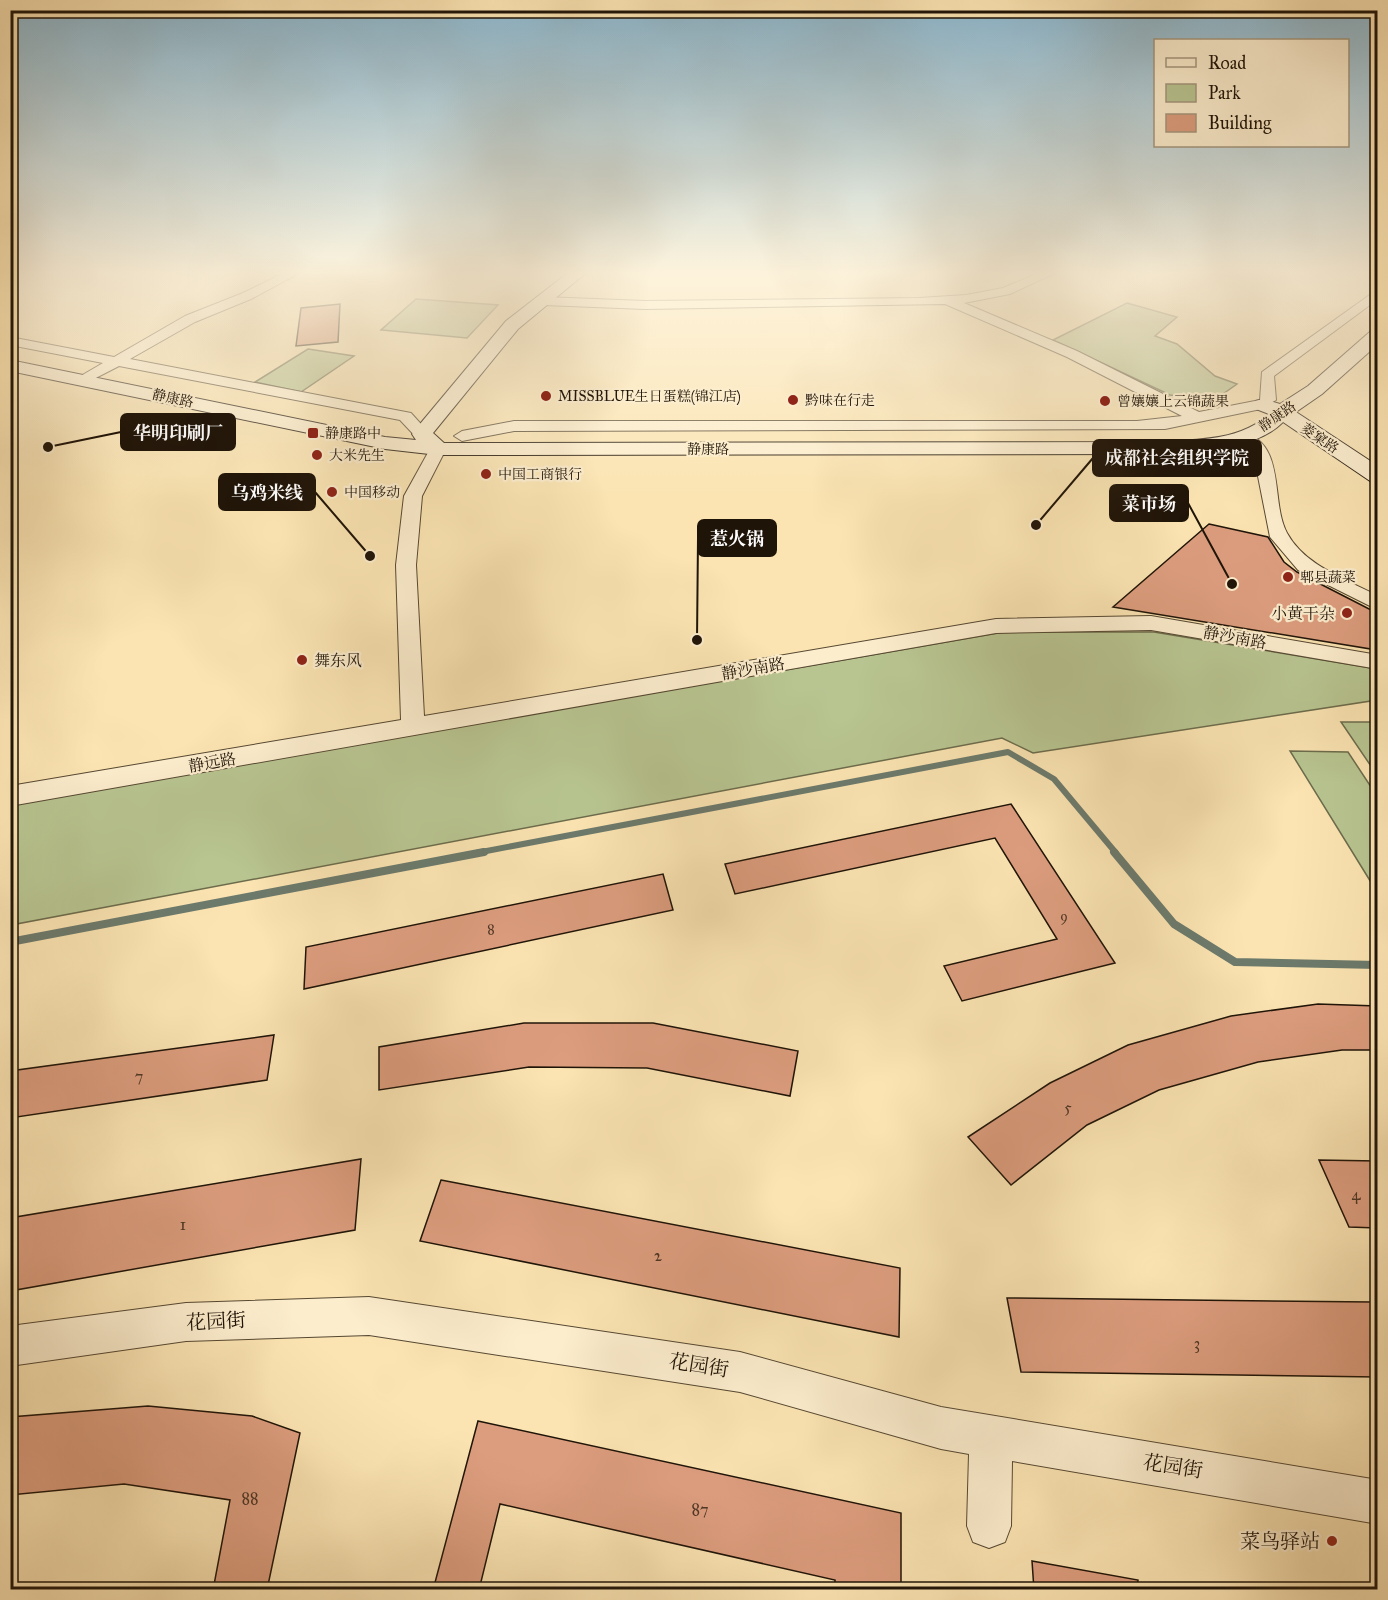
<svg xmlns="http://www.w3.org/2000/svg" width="1388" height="1600" font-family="'IM FELL Great Primer','Noto Serif SC',serif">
	<rect width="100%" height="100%" fill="#fbe4b2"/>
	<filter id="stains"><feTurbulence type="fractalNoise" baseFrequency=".00333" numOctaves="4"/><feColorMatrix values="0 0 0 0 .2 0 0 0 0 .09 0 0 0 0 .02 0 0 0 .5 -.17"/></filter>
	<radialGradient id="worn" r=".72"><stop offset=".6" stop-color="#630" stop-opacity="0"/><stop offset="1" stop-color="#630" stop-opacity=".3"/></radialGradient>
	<path fill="#b8c591" stroke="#6c6c4c" stroke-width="1.5" d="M416,299L498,305L467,338L381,330Z
		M1127,303L1177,317L1155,336L1177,344L1215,376L1237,384L1213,401L1170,395L1053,340Z
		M308,349L354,356L301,392L255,382Z
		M1004,632H1154L1377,669V700L1033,753L1002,738L11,925V804Z
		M1341,722H1372L1377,730V775Z
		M1290,751L1348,752L1377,796V892Z"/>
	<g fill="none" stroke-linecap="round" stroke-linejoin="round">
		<path stroke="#6c7a6c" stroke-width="6" d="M476,853L1008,752L1054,779L1116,853"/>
		<path stroke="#6c7a6c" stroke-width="8" d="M1114,852L1174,924L1235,962L1378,965
			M10,942L484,852"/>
	</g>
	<path fill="#dc9d7e" stroke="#1f1408" stroke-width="1.5" d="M340,304L338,342L296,346L301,308Z
		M1209,524L1268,537L1284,562L1297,572L1377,613V650L1113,607Z
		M1011,804L1115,963L962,1001L944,966L1057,939L995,838L735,894L725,864Z
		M663,874L673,910L304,989L306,947Z
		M1318,1004L1377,1006V1050H1342L1258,1062L1159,1090L1087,1125L1011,1185L968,1137L1050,1083L1128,1045L1231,1016Z
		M524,1023H653L798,1051L790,1096L647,1068L529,1067L379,1090V1047Z
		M274,1035L267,1080L10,1118V1071Z
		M361,1159L355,1230L10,1291V1218Z
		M1319,1160L1377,1161V1228L1349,1227Z
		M441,1180L900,1268L899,1337L420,1241Z
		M1007,1298L1372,1302L1377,1314V1377L1021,1372Z
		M148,1406L252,1416L300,1433L267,1590H213L230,1500L124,1484L10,1495V1417Z
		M478,1421L901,1513V1590H835V1580L500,1504L479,1590H433Z
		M1032,1561L1138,1580L1137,1590H1034Z"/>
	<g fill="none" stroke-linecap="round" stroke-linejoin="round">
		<g stroke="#564832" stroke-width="2">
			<path id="street" d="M286,272H301L251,299L195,322L130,359L411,413L430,434L428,437H416L400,420L119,366L84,384L77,380L79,377L103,363L10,345V337L114,357L185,316L243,293Z
				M1041,272H1057L1010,294L964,303L1077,351L1199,412L1260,400L1262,372L1378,289V299L1274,376L1276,400L1261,409L1165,429L514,431L462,441L454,436L462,431L514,421H1137L1182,416L1067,357L945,304L645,309L543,305L537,301L543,297L645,301L919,298L966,295L1003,288Z
				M1242,432C1287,443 1270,502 1287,533C1305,566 1346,579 1378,596V610L1298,570L1270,537L1254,456L1234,437Z
				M438,444L446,449L422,496L416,565L424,716L996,619L1151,616L1378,655V669L1151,630L996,633L10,806V786L401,720L396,565L404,496L430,449Z
				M369,1297L740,1352L941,1407L1378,1480V1524L1012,1461L1011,1526L1005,1542L989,1548L973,1542L967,1526L969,1454L941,1449L740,1392L369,1335L186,1341L10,1366V1326L186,1303Z"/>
		</g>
		<g stroke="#1f1408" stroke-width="2">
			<path id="secondary" d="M569,272H587L518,329L433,433L444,443L1144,442C1183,440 1238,444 1269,414L1256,409L1253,405L1256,401L1263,399L1280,404L1308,386L1372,330L1378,329V344L1322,394L1296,412L1378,466V483L1370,481L1283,422C1253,453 1185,452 1144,454L438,455L385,449L10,371V360L385,437L416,440L412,434L415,430L506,321Z"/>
		</g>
		<use href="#street" fill="#fcedcd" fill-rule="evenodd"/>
		<use href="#secondary" fill="#fcedcd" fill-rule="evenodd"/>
	</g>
	<linearGradient id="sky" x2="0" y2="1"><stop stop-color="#8bb8d1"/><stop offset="0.55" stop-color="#fdf3dc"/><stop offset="1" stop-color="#fdf3dc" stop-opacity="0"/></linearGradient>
	<rect width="1388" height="496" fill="url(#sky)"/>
	<g fill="#8f2418" stroke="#fcedcd" stroke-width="2">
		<circle cx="546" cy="396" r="6"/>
		<circle cx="793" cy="400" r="6"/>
		<circle cx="1105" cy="401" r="6"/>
		<rect x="307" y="427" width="12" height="12" rx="3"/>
		<circle cx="317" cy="455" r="6"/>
		<circle cx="486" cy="474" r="6"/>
		<circle cx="332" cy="492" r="6"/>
		<circle cx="1288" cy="577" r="6"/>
		<circle cx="1347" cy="613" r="6"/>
		<circle cx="302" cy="660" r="6"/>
		<circle cx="1332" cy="1541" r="6"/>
	</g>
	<g text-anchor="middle" stroke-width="4.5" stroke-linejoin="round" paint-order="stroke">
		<g font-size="14" fill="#1f1408" stroke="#fcedcd" text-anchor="start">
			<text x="558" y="401">MISSBLUE生日蛋糕(锦江店)</text>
			<text x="805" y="405">黔味在行走</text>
			<text x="1117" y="406">曾孃孃上云锦蔬果</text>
			<text x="325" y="438">静康路中</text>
			<text x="329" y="460">大米先生</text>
			<text x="498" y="479">中国工商银行</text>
			<text x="344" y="497">中国移动</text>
			<text x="1300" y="582">郫县蔬菜</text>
		</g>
		<g font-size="14" fill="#1f1408" stroke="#fcedcd">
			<text transform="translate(173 398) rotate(12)" y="5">静康路</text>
			<text transform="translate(1277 416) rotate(-34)" y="5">静康路</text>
			<text transform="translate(1320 438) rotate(34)" y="5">菱窠路</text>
			<text x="708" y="454">静康路</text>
		</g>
		<g font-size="14" fill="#4e3626">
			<text x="1064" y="921">9</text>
			<text x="491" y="934">8</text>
		</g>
		<g font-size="16" fill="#1f1408" stroke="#fcedcd" text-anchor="end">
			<text x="1335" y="619">小黄干杂</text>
			<text x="314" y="666" text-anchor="start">舞东风</text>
		</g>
		<g font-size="16" fill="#1f1408" stroke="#fcedcd">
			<text transform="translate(1235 637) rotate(10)" y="6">静沙南路</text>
			<text transform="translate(753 668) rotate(-10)" y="6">静沙南路</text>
			<text transform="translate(212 762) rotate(-10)" y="6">静远路</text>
		</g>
		<g font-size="16" fill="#4e3626">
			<text x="139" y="1082">7</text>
			<text x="1068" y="1113">5</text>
			<text x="1356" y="1200">4</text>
			<text x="183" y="1230">1</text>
			<text x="658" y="1261">2</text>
			<text x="1197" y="1349">3</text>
			<text x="250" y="1504">88</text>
			<text x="700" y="1515">87</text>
		</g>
		<g font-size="20" fill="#1f1408" stroke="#fcedcd">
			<text transform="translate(216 1321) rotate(-3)" y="7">花园街</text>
			<text transform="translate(699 1365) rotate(9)" y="7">花园街</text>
			<text transform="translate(1173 1466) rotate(9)" y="7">花园街</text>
		</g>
		<g font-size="20" fill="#1f1408" stroke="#fcedcd" text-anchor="end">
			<text x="1320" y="1548">菜鸟驿站</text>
		</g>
	</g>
	<path fill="none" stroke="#1f1408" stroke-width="2" d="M48 447L121 432M1036 525L1093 458M370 556L315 492M1232 584L1188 503M697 640L698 538"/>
	<g fill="#1f1408" stroke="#fcedcd" stroke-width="2">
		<circle cx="48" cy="447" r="6"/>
		<circle cx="1036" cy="525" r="6"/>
		<circle cx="370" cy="556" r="6"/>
		<circle cx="1232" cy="584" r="6"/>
		<circle cx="697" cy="640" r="6"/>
	</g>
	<g fill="#1f1408" stroke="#1f1408" stroke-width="2">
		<rect x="121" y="414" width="114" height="36" rx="6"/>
		<rect x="1093" y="440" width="168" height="36" rx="6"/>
		<rect x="219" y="474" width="96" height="36" rx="6"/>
		<rect x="1110" y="485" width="78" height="36" rx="6"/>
		<rect x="698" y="520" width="78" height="36" rx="6"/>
	</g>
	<g font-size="18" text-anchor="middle" font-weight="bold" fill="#fff">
		<text x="178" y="439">华明印刷厂</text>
		<text x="1177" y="464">成都社会组织学院</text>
		<text x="267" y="499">乌鸡米线</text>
		<text x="1149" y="510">菜市场</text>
		<text x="737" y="545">惹火锅</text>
	</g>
	<rect width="1388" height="1600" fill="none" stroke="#fbe4b2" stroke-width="36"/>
	<rect x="12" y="12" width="1364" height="1576" fill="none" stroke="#1f1408" stroke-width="3"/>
	<rect x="18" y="18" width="1352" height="1564" fill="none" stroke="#1f1408" stroke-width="1.5"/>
	<rect x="1154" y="39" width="195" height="108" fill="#fcedcd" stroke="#a4967e" stroke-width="1.5"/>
	<rect x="1166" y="58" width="30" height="9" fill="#fcedcd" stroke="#a4967e" stroke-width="1.5"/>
	<text x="1208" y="69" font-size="18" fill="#1f1408">Road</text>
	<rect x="1166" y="84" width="30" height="18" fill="#b8c591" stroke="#a4967e" stroke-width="1.5"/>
	<text x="1208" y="99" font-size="18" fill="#1f1408">Park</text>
	<rect x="1166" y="114" width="30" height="18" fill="#dc9d7e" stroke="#a4967e" stroke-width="1.5"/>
	<text x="1208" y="129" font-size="18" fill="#1f1408">Building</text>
	<rect width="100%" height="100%" filter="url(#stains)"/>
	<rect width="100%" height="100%" fill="url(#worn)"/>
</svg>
